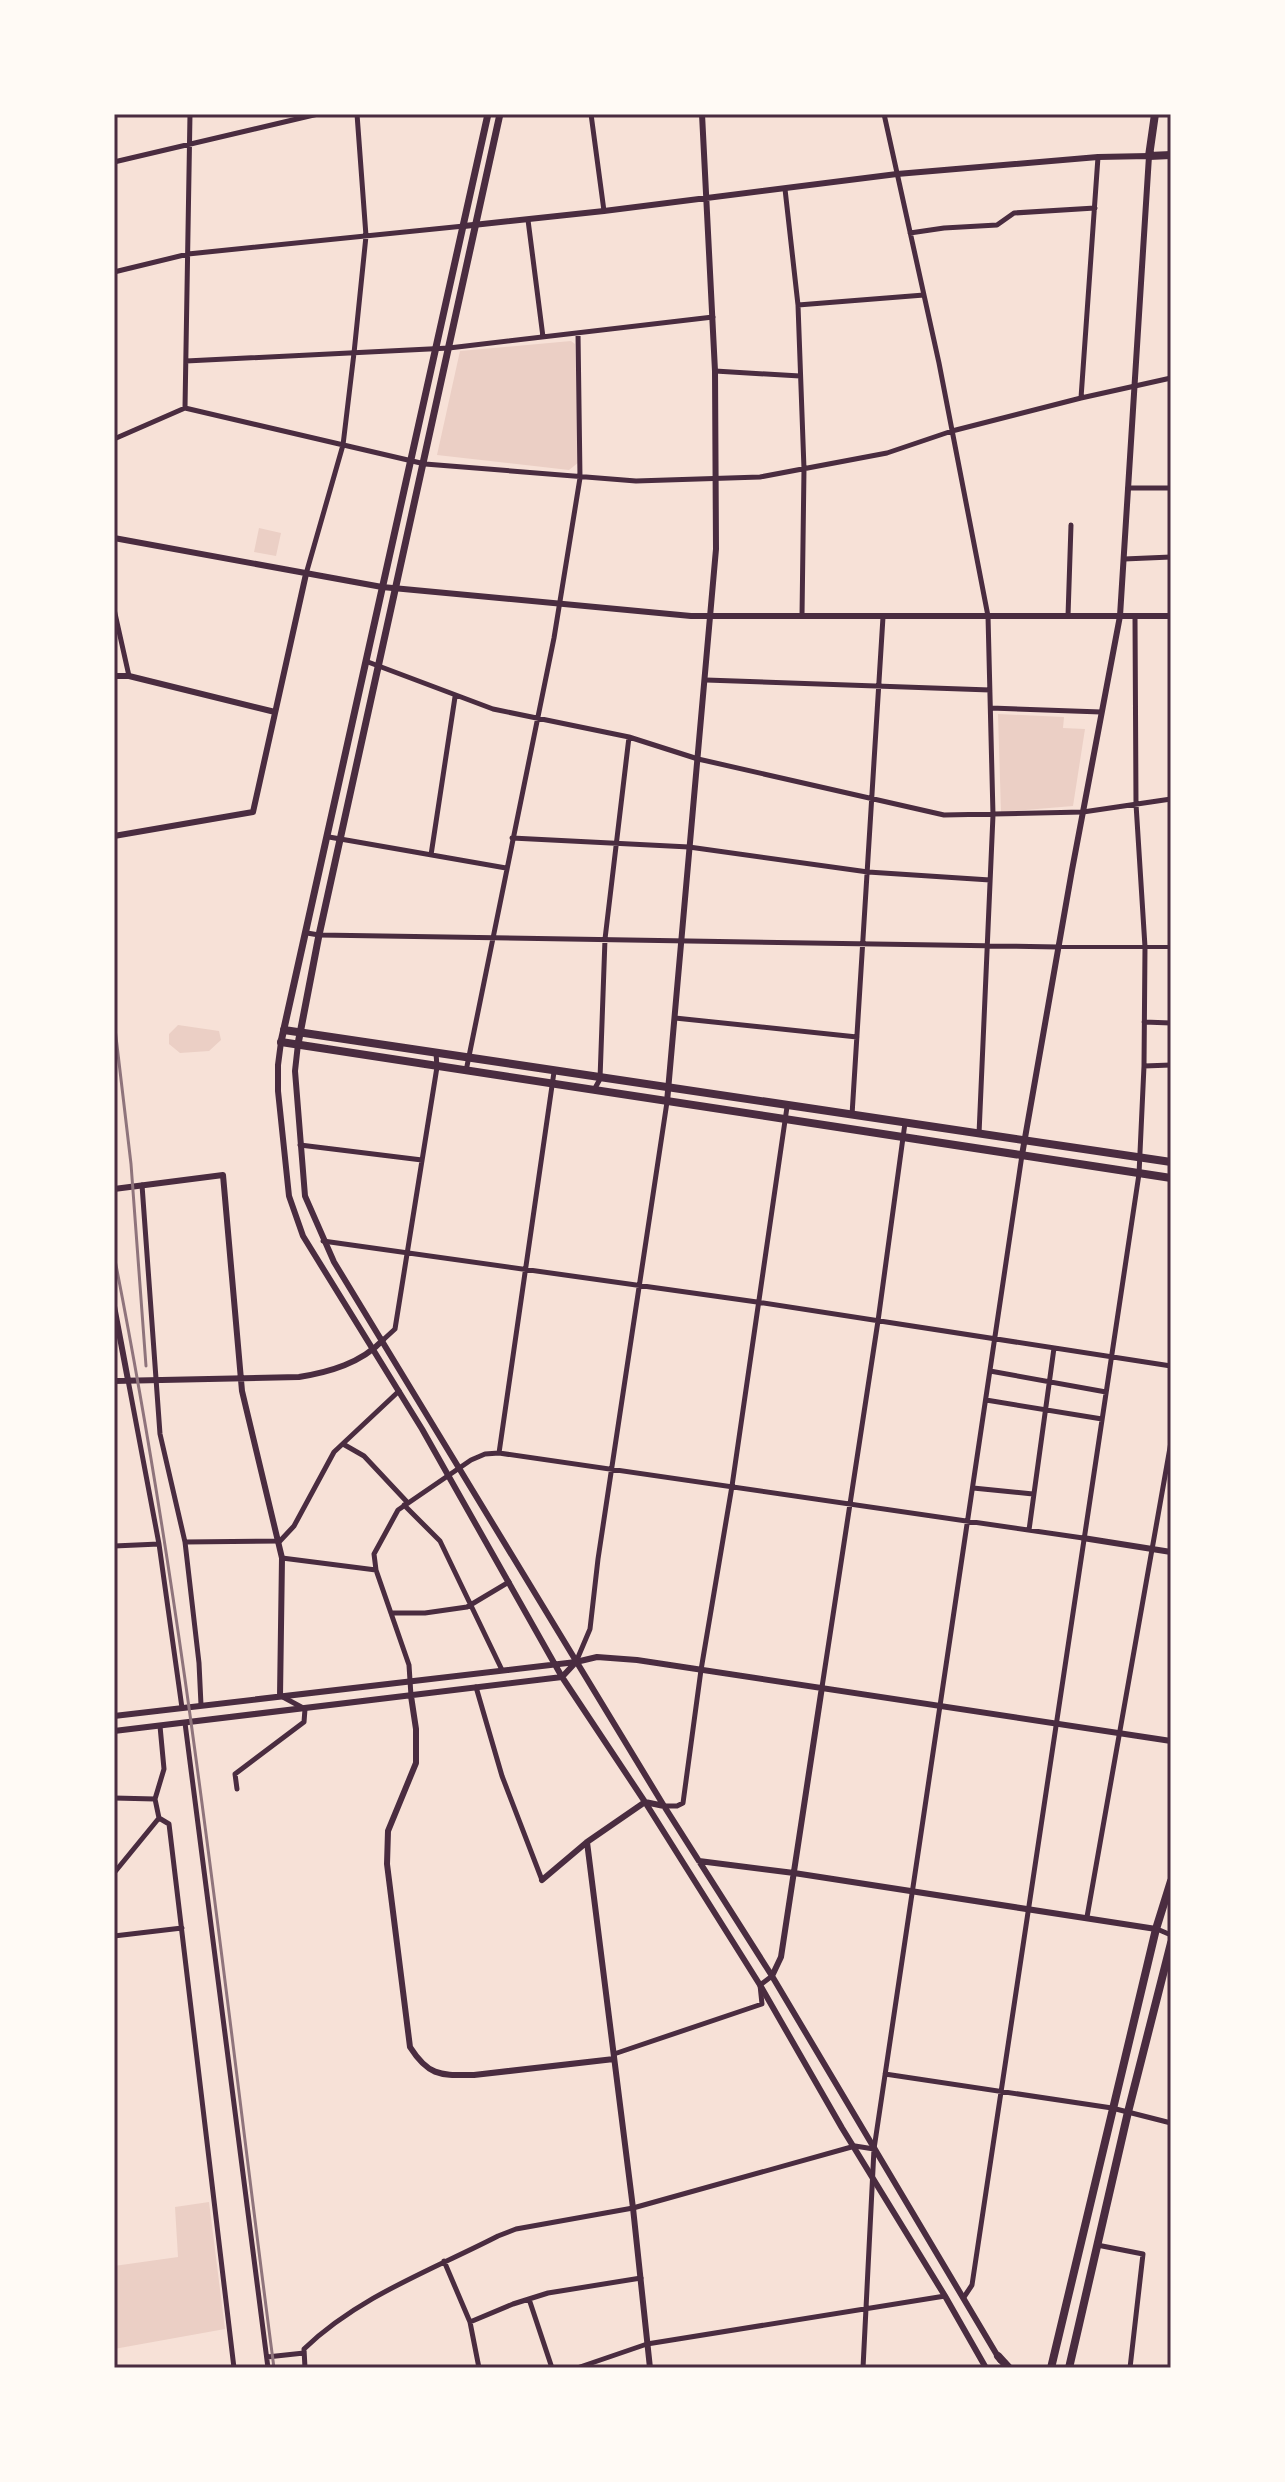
<svg xmlns="http://www.w3.org/2000/svg" width="1285" height="2482" font-family="Helvetica,sans-serif">
	<rect width="100%" height="100%" fill="#f7e1d7"/>
	<path fill="#ebcfc5" d="M571,341L575,344L579,462L569,470L437,455L460,351Z
		M259,528L281,533L276,556L254,552Z
		M998,714L1064,717L1063,728L1085,729L1073,806L1001,812Z
		M178,1025L219,1031L221,1040L209,1051L180,1053L169,1044V1034Z
		M209,2202L225,2329L114,2349V2266L178,2257L175,2207Z"/>
	<g fill="none" stroke-linecap="round" stroke-linejoin="round">
		<path stroke="#4a2c40" stroke-width="4" d="M1058,947H1171"/>
		<path stroke="#4a2c40" stroke-width="5" d="M591,114L604,211
			M884,114L939,363L988,616L993,815L979,1134
			M114,162L318,114
			M785,189L798,305L804,469L802,616
			M528,220L543,337
			M910,233L944,228L997,225L1014,213L1095,208
			M114,272L188,254L464,226
			M798,305L924,295
			M186,361L449,348L713,317
			M715,371L800,376
			M1081,398L1098,157
			M185,408L190,114
			M114,439L185,408L425,464L636,481L760,477L887,453L952,431L1081,398L1171,378
			M1128,488H1171
			M1124,559L1171,557
			M306,574L343,445L354,353L366,236L357,114
			M114,609L129,676
			M1068,616L1071,525
			M368,662L493,709L629,737L698,759L944,815L1083,812L1171,799
			M706,680L990,690
			M991,708L1101,712
			M329,837L506,868
			M512,838L689,847L868,872L990,880
			M431,855L455,697
			M307,933L319,935L1058,947
			M675,1018L857,1037
			M1144,1022L1171,1023
			M1144,1066L1171,1065
			M466,1071L554,638L580,478L578,333
			M594,1090L600,1079L605,939L629,737
			M852,1115L883,617
			M300,1145L422,1160
			M142,1185L160,1434L185,1542L199,1663L201,1705
			M323,1241L757,1302L1171,1366
			M383,1340L395,1329L437,1067L436,1053
			M990,1371L1106,1392
			M128,1380L159,1544L182,1708
			M986,1400L1102,1419
			M343,1444L364,1456L408,1503
			M499,1453L554,1072
			M973,1488L1033,1494
			M404,1505L440,1541L502,1670
			M1029,1530L1054,1348
			M185,1542L280,1541L294,1526L334,1452L399,1391
			M114,1546L159,1544
			M282,1558L376,1570
			M391,1613H425L467,1607L509,1582
			M576,1662L590,1629L598,1559L667,1102
			M476,1687L502,1776L542,1880
			M822,1687L878,1321L905,1123
			M411,1696L409,1665L376,1570L374,1554L398,1510L471,1460L485,1454L499,1453L1083,1538
			M185,1723L268,2368
			M160,1726L164,1769L155,1799L159,1818L169,1824L234,2368
			M237,1789L235,1774L304,1722L305,1709L281,1696
			M114,1798L155,1799
			M664,1806H677L683,1803L701,1670L732,1486L787,1107
			M114,1873L159,1818
			M1087,1917L1171,1442
			M1157,1929L1171,1935
			M114,1936L182,1928
			M614,2054L762,2004L760,1985L772,1976
			M885,2074L1112,2108L1171,2123
			M1097,2245L1143,2254L1130,2368
			M444,2261L470,2322L479,2368
			M964,2297L972,2285L1139,1174L1144,1066L1145,947L1136,804L1135,617
			M529,2299L552,2368
			M470,2322L513,2304L548,2293L641,2278
			M267,2357L304,2353
			M305,2368L304,2349C359,2296 432,2270 498,2236L516,2229L633,2208L855,2146L874,2149
			M577,2368L647,2344L945,2296
			M863,2368L874,2149L1022,1155"/>
		<path stroke="#4a2c40" stroke-width="6" d="M464,226L604,211L897,174L1098,157L1149,156L1120,616L1072,870L1022,1155
			M114,538L382,587L691,616H1171
			M114,676H129L275,712
			M114,836L253,812L306,574
			M281,1042L278,1065V1091L289,1196L303,1236L422,1429L562,1677L645,1802L760,1985L842,2128L945,2296L986,2368
			M298,1044L295,1071L305,1196L334,1262L664,1806L772,1976L1000,2360
			M667,1102L716,549L715,371L702,114
			M114,1189L223,1175L242,1391L282,1558L280,1696
			M114,1306L128,1380
			M114,1381L299,1377C330,1372 361,1363 383,1340
			M1083,1538L1171,1552
			M411,1696L416,1729V1763L388,1831L387,1864L410,2047C429,2077 441,2075 474,2075L614,2059
			M114,1716L576,1662L597,1657L637,1660L1171,1741
			M114,1731L562,1677L576,1662
			M587,1842L633,2208L650,2368
			M699,1861L794,1873L1156,1929
			M542,1880L587,1842L645,1802L664,1806
			M772,1976L781,1957L822,1687"/>
		<path stroke="#4a2c40" stroke-width="7" d="M281,1042L488,114
			M298,1044L319,935L500,114"/>
		<path stroke="#4a2c40" stroke-width="8" d="M1155,114L1149,156L1171,155
			M284,1030L1171,1162
			M281,1042L1171,1178"/>
		<path stroke="#4a2c40" stroke-width="8" d="M998,2356L1009,2368
			M1051,2368L1156,1929L1171,1881
			M1069,2368L1128,2112L1171,1943"/>
		<path stroke="#8f747c" stroke-width="3" d="M114,1020L131,1164L146,1366
			M114,1255C187,1623 225,1996 274,2368"/>
	</g>
	<rect width="1285" height="2482" fill="none" stroke="#fffaf5" stroke-width="232"/>
	<rect x="116" y="116" width="1053" height="2250" fill="none" stroke="#4a2c40" stroke-width="3"/>
</svg>
